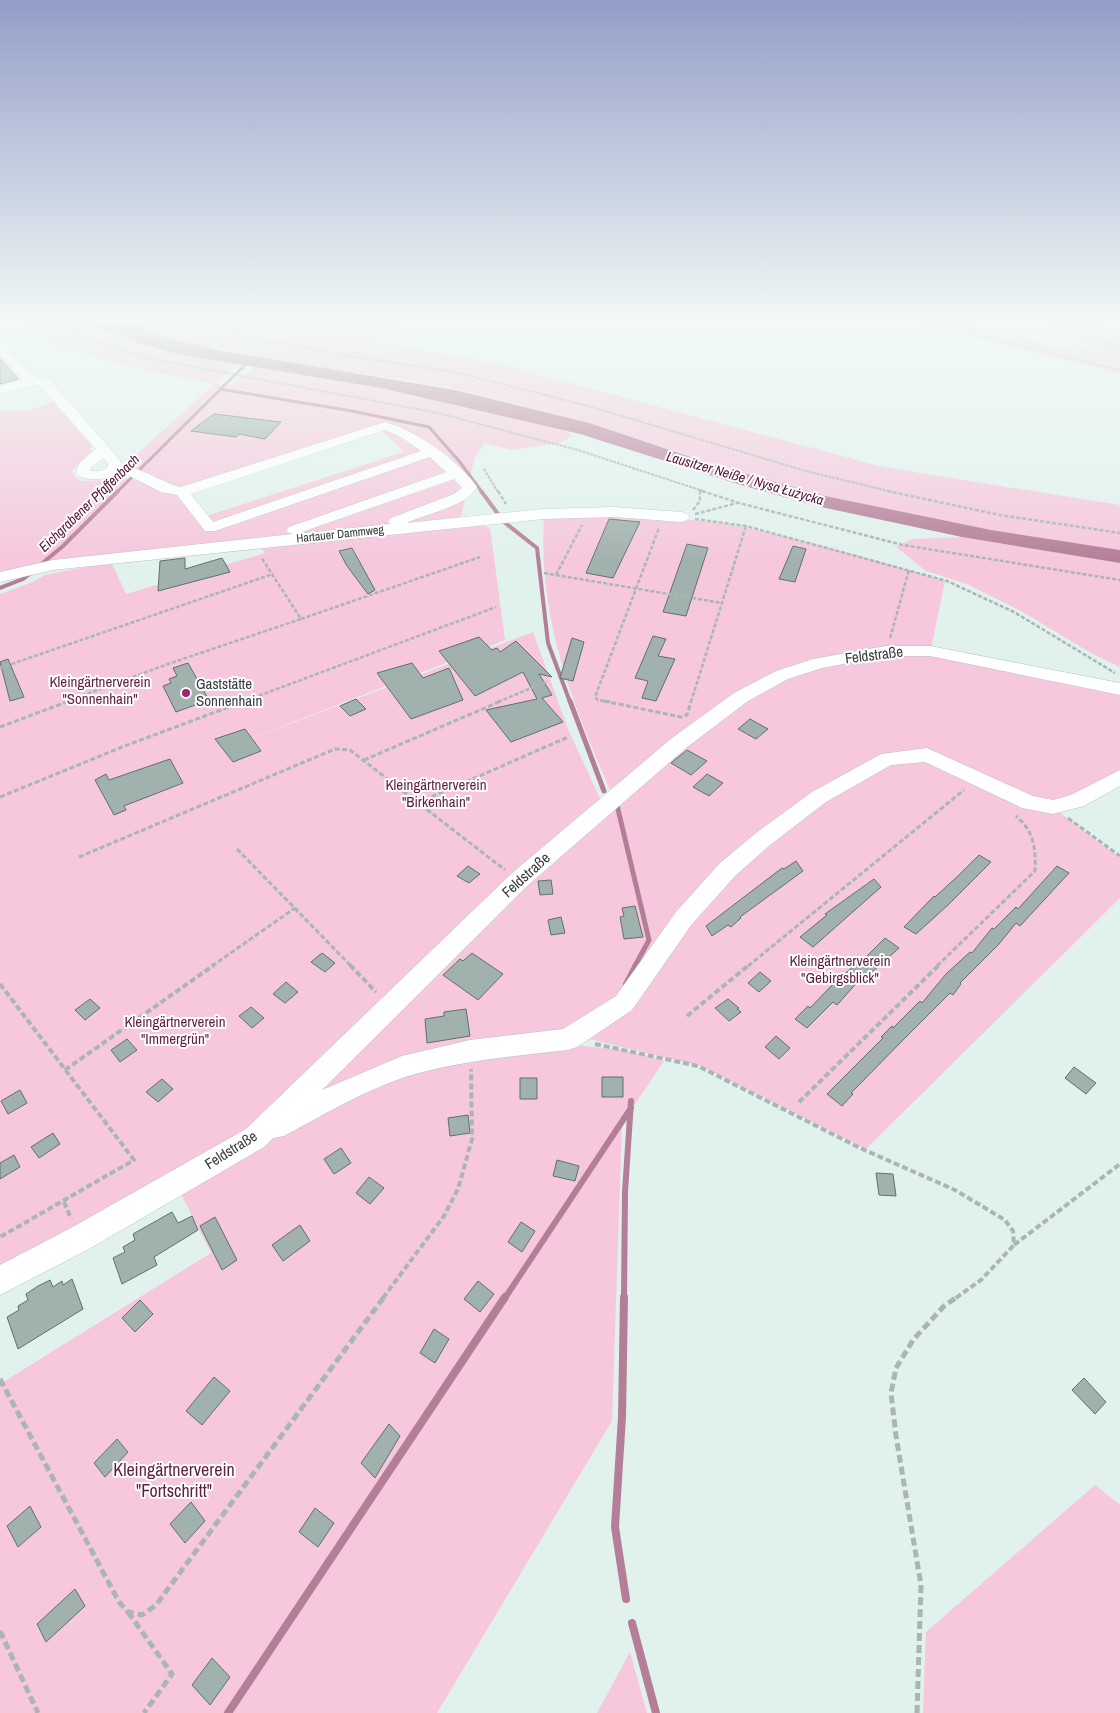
<svg xmlns="http://www.w3.org/2000/svg" width="1120" height="1713" font-family="'Archivo Narrow',sans-serif">
	<rect width="100%" height="100%" fill="#e1f1ec"/>
	<path fill="#f6c7dd" d="M25,324H90L143,345L177,354L237,364L215,384L229,386L256,367L381,388L565,430L572,436L560,443L512,450L485,443L475,457L460,520L217,543L24,566L0,573V411H26L53,402L92,446L91,452L72,471L74,476L80,481L108,480L111,477L137,480L179,495L197,519L404,452L377,426L183,489L125,465L214,384L133,368L56,345Z
		M133,324H402L375,341L499,364L883,467L1120,505V550C1021,536 921,521 824,496C745,475 668,448 590,424C550,412 508,402 467,392C358,367 236,367 133,324Z
		M908,324H958L1077,351L1088,347L1047,324H1099L1120,335V374L987,341Z
		M611,516C656,518 703,518 747,528C814,542 880,561 945,581L931,649L915,647L774,676L622,785L610,790C571,700 538,617 544,517Z
		M479,524L490,528L505,640L213,753L533,632L568,729L602,803L252,1134L0,1275V594L33,582L45,575L111,562L126,594L265,553L259,544Z
		M962,537L1120,563V667L1091,653L1021,611L967,584L926,571L896,547L912,539Z
		M900,651L932,654L1120,691V769L1080,797L1054,804L907,752L782,819L619,1003L566,1035L470,1048L275,1122L613,801L776,680L820,665Z
		M921,758L1055,809L1120,858V898L866,1149L701,1066L581,1037L769,838L890,761Z
		M574,1045L622,1050L664,1061L622,1123L612,1421L437,1713H0V1384L211,1253L177,1186L402,1072Z
		M1095,1485L1120,1505V1713H923L926,1632Z
		M630,1652L647,1713H597Z"/>
	<path fill="#b57e98" d="M90,324H133L164,337L221,351L455,390L589,423L709,463L825,496L991,530L1120,550V563L962,537L821,507L741,485L580,434L381,388L177,354L143,345Z"/>
	<g fill="none" stroke-linecap="round" stroke-linejoin="round">
		<path stroke="#b57e98" stroke-width="3" d="M220,389L352,411L429,427L459,461L482,492
			M117,492L249,361"/>
		<path stroke="#b57e98" stroke-width="4" d="M481,491L504,522L537,548L548,643L570,702
			M39,566L63,546L118,491
			M0,588L23,579L31,573"/>
		<path stroke="#b57e98" stroke-width="5" d="M570,701L604,791
			M617,805L649,940L635,966"/>
		<path stroke="#b57e98" stroke-width="6" d="M626,984L636,965
			M505,1298L631,1108
			M624,1298L625,1192L631,1101"/>
		<path stroke="#b57e98" stroke-width="8" d="M624,1297L622,1417L615,1527L626,1599
			M632,1623L656,1713
			M228,1713L505,1297"/>
	</g>
	<path fill="#a1b1ad" stroke="#61706c" d="M0,358L18,379L0,384Z
		M214,414L281,422L265,439L239,434L236,437L191,431Z
		M609,519L640,522L613,578L586,573Z
		M687,544L708,548L686,616L663,612Z
		M793,546L806,549L795,582L779,579Z
		M352,548L375,590L368,594L347,566L339,551Z
		M185,558V569L222,558L230,572L158,591L160,561Z
		M653,636L666,639L658,656L675,659L656,701L642,698L648,681L635,678Z
		M479,637L492,650L497,648L500,652L516,641L552,677L539,674L552,695L542,698L563,722L511,742L486,710L537,699L523,672L475,696L439,651Z
		M572,638L584,642L573,681L560,678Z
		M8,659L24,697L10,701L0,662Z
		M188,663L209,700L176,712L163,686L171,683L169,679L177,676L173,668Z
		M412,663L423,678L449,668L463,700L411,719L377,673Z
		M356,699L366,709L350,716L340,706Z
		M750,719L768,729L756,739L738,729Z
		M245,729L261,751L233,762L215,739Z
		M687,750L707,761L691,775L671,763Z
		M170,759L183,783L124,806L126,810L114,815L95,780L106,774L109,780Z
		M707,774L723,783L709,796L693,787Z
		M979,855L991,862L948,905L916,934L904,927L934,896L935,897L959,875Z
		M796,861L803,871L740,917L741,918L731,927L728,925L712,936L706,926L782,868L784,869Z
		M468,866L480,874L469,883L457,876Z
		M1057,866L1069,873L1020,926L1016,923L999,944L960,983L961,984L953,995L950,993L906,1037L851,1093L853,1094L842,1106L827,1094L883,1038L881,1037L892,1026L893,1028L920,1001L922,1003L946,974L970,952L972,953L992,928L994,929L1016,907L1018,909Z
		M874,879L881,887L813,947L800,937L827,915L825,914Z
		M551,880L553,894L540,895L538,881Z
		M635,906L643,937L624,939L620,917L624,916L622,908Z
		M561,917L565,933L551,935L548,920Z
		M885,938L899,948L863,980L861,978L837,1005L833,1002L807,1028L795,1019L808,1006L810,1008L835,982L861,960L862,961Z
		M322,953L335,963L325,972L311,962Z
		M472,953L503,974L478,1000L443,975L460,959L463,961Z
		M760,972L771,981L759,992L748,983Z
		M286,982L298,992L285,1003L273,994Z
		M90,999L100,1008L85,1020L75,1010Z
		M728,999L739,1008L737,1009L741,1012L729,1021L715,1008Z
		M251,1007L264,1018L252,1028L239,1016Z
		M466,1009L470,1036L427,1043L425,1019L444,1016V1012Z
		M776,1036L790,1048L779,1059L765,1047Z
		M127,1039L137,1050L120,1062L111,1050Z
		M1074,1067L1096,1083L1086,1094L1065,1078Z
		M602,1077H623V1097H602Z
		M520,1078H537V1099H520Z
		M162,1079L173,1089L158,1102L146,1092Z
		M20,1090L27,1103L8,1114L1,1101Z
		M468,1115L470,1133L450,1136L448,1118Z
		M53,1133L60,1144L39,1158L31,1147Z
		M341,1148L351,1163L334,1174L324,1159Z
		M14,1155L20,1167L0,1179V1163Z
		M557,1160L579,1166L575,1181L553,1176Z
		M876,1173L893,1174L896,1196L879,1195Z
		M369,1177L384,1188L370,1204L356,1193Z
		M172,1212L178,1223L192,1216L198,1230L154,1257L157,1265L122,1284L113,1258L125,1252L123,1247L135,1240L133,1234Z
		M215,1217L237,1260L222,1270L200,1226Z
		M521,1222L535,1231L522,1252L508,1242Z
		M300,1225L310,1241L283,1261L272,1245Z
		M72,1279L83,1309L18,1349L7,1317L19,1310L18,1306L28,1300L26,1294L38,1286L50,1280L53,1287L62,1281L63,1285Z
		M478,1281L494,1294L480,1312L464,1299Z
		M140,1300L153,1314L135,1332L122,1318Z
		M434,1329L449,1339L435,1363L420,1353Z
		M214,1377L230,1391L202,1425L186,1411Z
		M1084,1378L1106,1402L1095,1414L1072,1390Z
		M389,1424L400,1436L375,1478L361,1463Z
		M117,1439L128,1452L105,1477L94,1463Z
		M191,1502L205,1521L185,1543L170,1524Z
		M30,1506L41,1527L18,1547L7,1526Z
		M315,1508L334,1523L318,1547L299,1532Z
		M75,1589L85,1606L46,1642L37,1624Z
		M212,1658L230,1677L210,1705L192,1685Z"/>
	<g fill="none" stroke-linecap="round" stroke-linejoin="round">
		<g stroke="#b5c5c0" stroke-width="1">
			<path id="minor" d="M0,343L4,344L32,375L50,380L120,460L122,467C136,464 165,484 181,487L385,422C416,430 459,461 477,487C469,505 424,515 406,523L543,509L614,507L682,512L687,514L690,517L687,520L682,522L614,517L543,519L53,570L0,582V572L53,560L293,534L289,533L286,530L289,527L446,472L430,457L215,531H205L177,495L161,492L120,471C107,481 92,481 78,476L76,473L79,463L96,449L40,386L37,385L0,394V386L23,380L0,354ZM385,430L401,437L421,451L213,522L191,494ZM103,458L108,464V467L100,471H90L91,467ZM454,479L462,488L454,494L391,518L388,521L390,524L296,534Z
				M886,646H930L1120,683V695L930,656H886L822,668L788,679L748,701L686,748L527,886L322,1090L402,1056L470,1040L563,1029L616,996L676,912L720,863L756,833L812,792L881,754L927,748L1033,796L1053,800L1071,795L1120,770V786L1084,806L1053,814L1022,808L925,762L891,765L884,769L826,802L770,845L736,875L692,924L632,1010L577,1047L568,1050C514,1056 458,1061 405,1077C363,1091 323,1115 284,1136L273,1138L264,1147L89,1249L0,1295V1265L69,1229L246,1129L511,874L672,738L734,693L776,671L813,659Z"/>
		</g>
		<path stroke="#a9b6b2" stroke-width="2" stroke-dasharray="3 1" stroke-linecap="butt" d="M55,324L114,348L163,361L438,413L578,450L706,492
			M187,324L342,355L455,372L585,405L806,471L892,492
			M930,324L1120,370
			M1071,324L1120,351
			M484,469L498,492
			M700,489V492"/>
		<path stroke="#a9b6b2" stroke-width="2.5" stroke-dasharray="4 2" stroke-linecap="butt" d="M498,491L506,504
			M702,491L739,503L903,545L1120,580
			M887,491L1000,515L1120,533
			M693,510L700,501V491
			M695,514L737,503
			M695,519L746,526L947,581L1014,612L1115,673
			M544,573L722,603
			M556,575L582,525
			M301,619L480,557
			M890,638L909,570
			M0,668L273,574
			M65,702L168,664L301,619L261,557
			M242,702L496,607
			M498,702L548,681
			M610,702L598,700L595,697L659,528
			M691,702L746,526"/>
		<path stroke="#a9b6b2" stroke-width="3" stroke-dasharray="5 2.5" stroke-linecap="butt" d="M604,701L681,717L687,715L691,701
			M0,727L69,701
			M364,760L501,701
			M0,797L122,747L245,701
			M418,803L568,737
			M1068,818L1120,856
			M237,849L351,966
			M79,857L335,749L350,750L505,870
			M212,966L295,908
			M748,966L964,790
			M937,966L1035,871C1036,849 1034,831 1016,816"/>
		<path stroke="#a9b6b2" stroke-width="4" stroke-dasharray="6 3" stroke-linecap="butt" d="M350,965L376,992
			M0,984L134,1160L0,1237
			M687,1016L749,965
			M595,1044L698,1066L860,1148L955,1190L1005,1220L1013,1231L1014,1245L1120,1164
			M65,1070L214,965
			M799,1102L939,965
			M64,1202L71,1219
			M383,1298L444,1216L458,1189L472,1139L471,1069
			M956,1298L981,1280L1014,1245"/>
		<path stroke="#a9b6b2" stroke-width="5" stroke-dasharray="8 4" stroke-linecap="butt" d="M0,1379L119,1602L128,1612L142,1615L156,1605L384,1297
			M128,1612L172,1674L144,1713
			M0,1631L38,1713
			M917,1713L921,1585L896,1436L891,1393L896,1368L913,1340L944,1306L957,1297"/>
		<use href="#minor" fill="#fff" fill-rule="evenodd"/>
	</g>
	<linearGradient id="sky" x2="0" y2="1"><stop stop-color="#939ec8"/><stop offset="0.57" stop-color="#f2f9f6"/><stop offset="1" stop-color="#f2f9f6" stop-opacity="0"/></linearGradient>
	<rect width="1120" height="564" fill="url(#sky)"/>
	<circle fill="#a2206f" stroke="#fff" stroke-width="2" cx="186" cy="693" r="5"/>
	<g text-anchor="middle" stroke-width="4" stroke-linejoin="round" paint-order="stroke">
		<g font-size="12" fill="#363d3b" stroke="#fff">
			<text transform="translate(340 534) rotate(-6)" y="4">Hartauer Dammweg</text>
		</g>
		<g font-size="14" font-style="italic" fill="#55133a" stroke="#fff">
			<text transform="translate(745 478) rotate(16)" y="5">Lausitzer Neiße / Nysa Łużycka</text>
			<text transform="translate(89 503) rotate(-44)" y="5">Eichgrabener Pfaffenbach</text>
		</g>
		<g font-size="15" fill="#363d3b" stroke="#fff">
			<text transform="translate(874 655) rotate(-7)" y="5">Feldstraße</text>
			<text transform="translate(526 875) rotate(-42)" y="5">Feldstraße</text>
			<text transform="translate(231 1150) rotate(-32)" y="5">Feldstraße</text>
		</g>
		<g font-size="15" fill="#601e43" stroke="#fff">
			<text x="100" y="687">Kleingärtnerverein<tspan x="100" dy="17">"Sonnenhain"</tspan></text>
			<text x="436" y="790">Kleingärtnerverein<tspan x="436" dy="17">"Birkenhain"</tspan></text>
			<text x="840" y="966">Kleingärtnerverein<tspan x="840" dy="17">"Gebirgsblick"</tspan></text>
			<text x="175" y="1027">Kleingärtnerverein<tspan x="175" dy="17">"Immergrün"</tspan></text>
		</g>
		<g font-size="15" fill="#363d3b" stroke="#fff" text-anchor="start">
			<text x="196" y="689">Gaststätte<tspan x="196" dy="17">Sonnenhain</tspan></text>
		</g>
		<g font-size="18" fill="#601e43" stroke="#fff">
			<text x="174" y="1476">Kleingärtnerverein<tspan x="174" dy="21">"Fortschritt"</tspan></text>
		</g>
	</g>
</svg>
